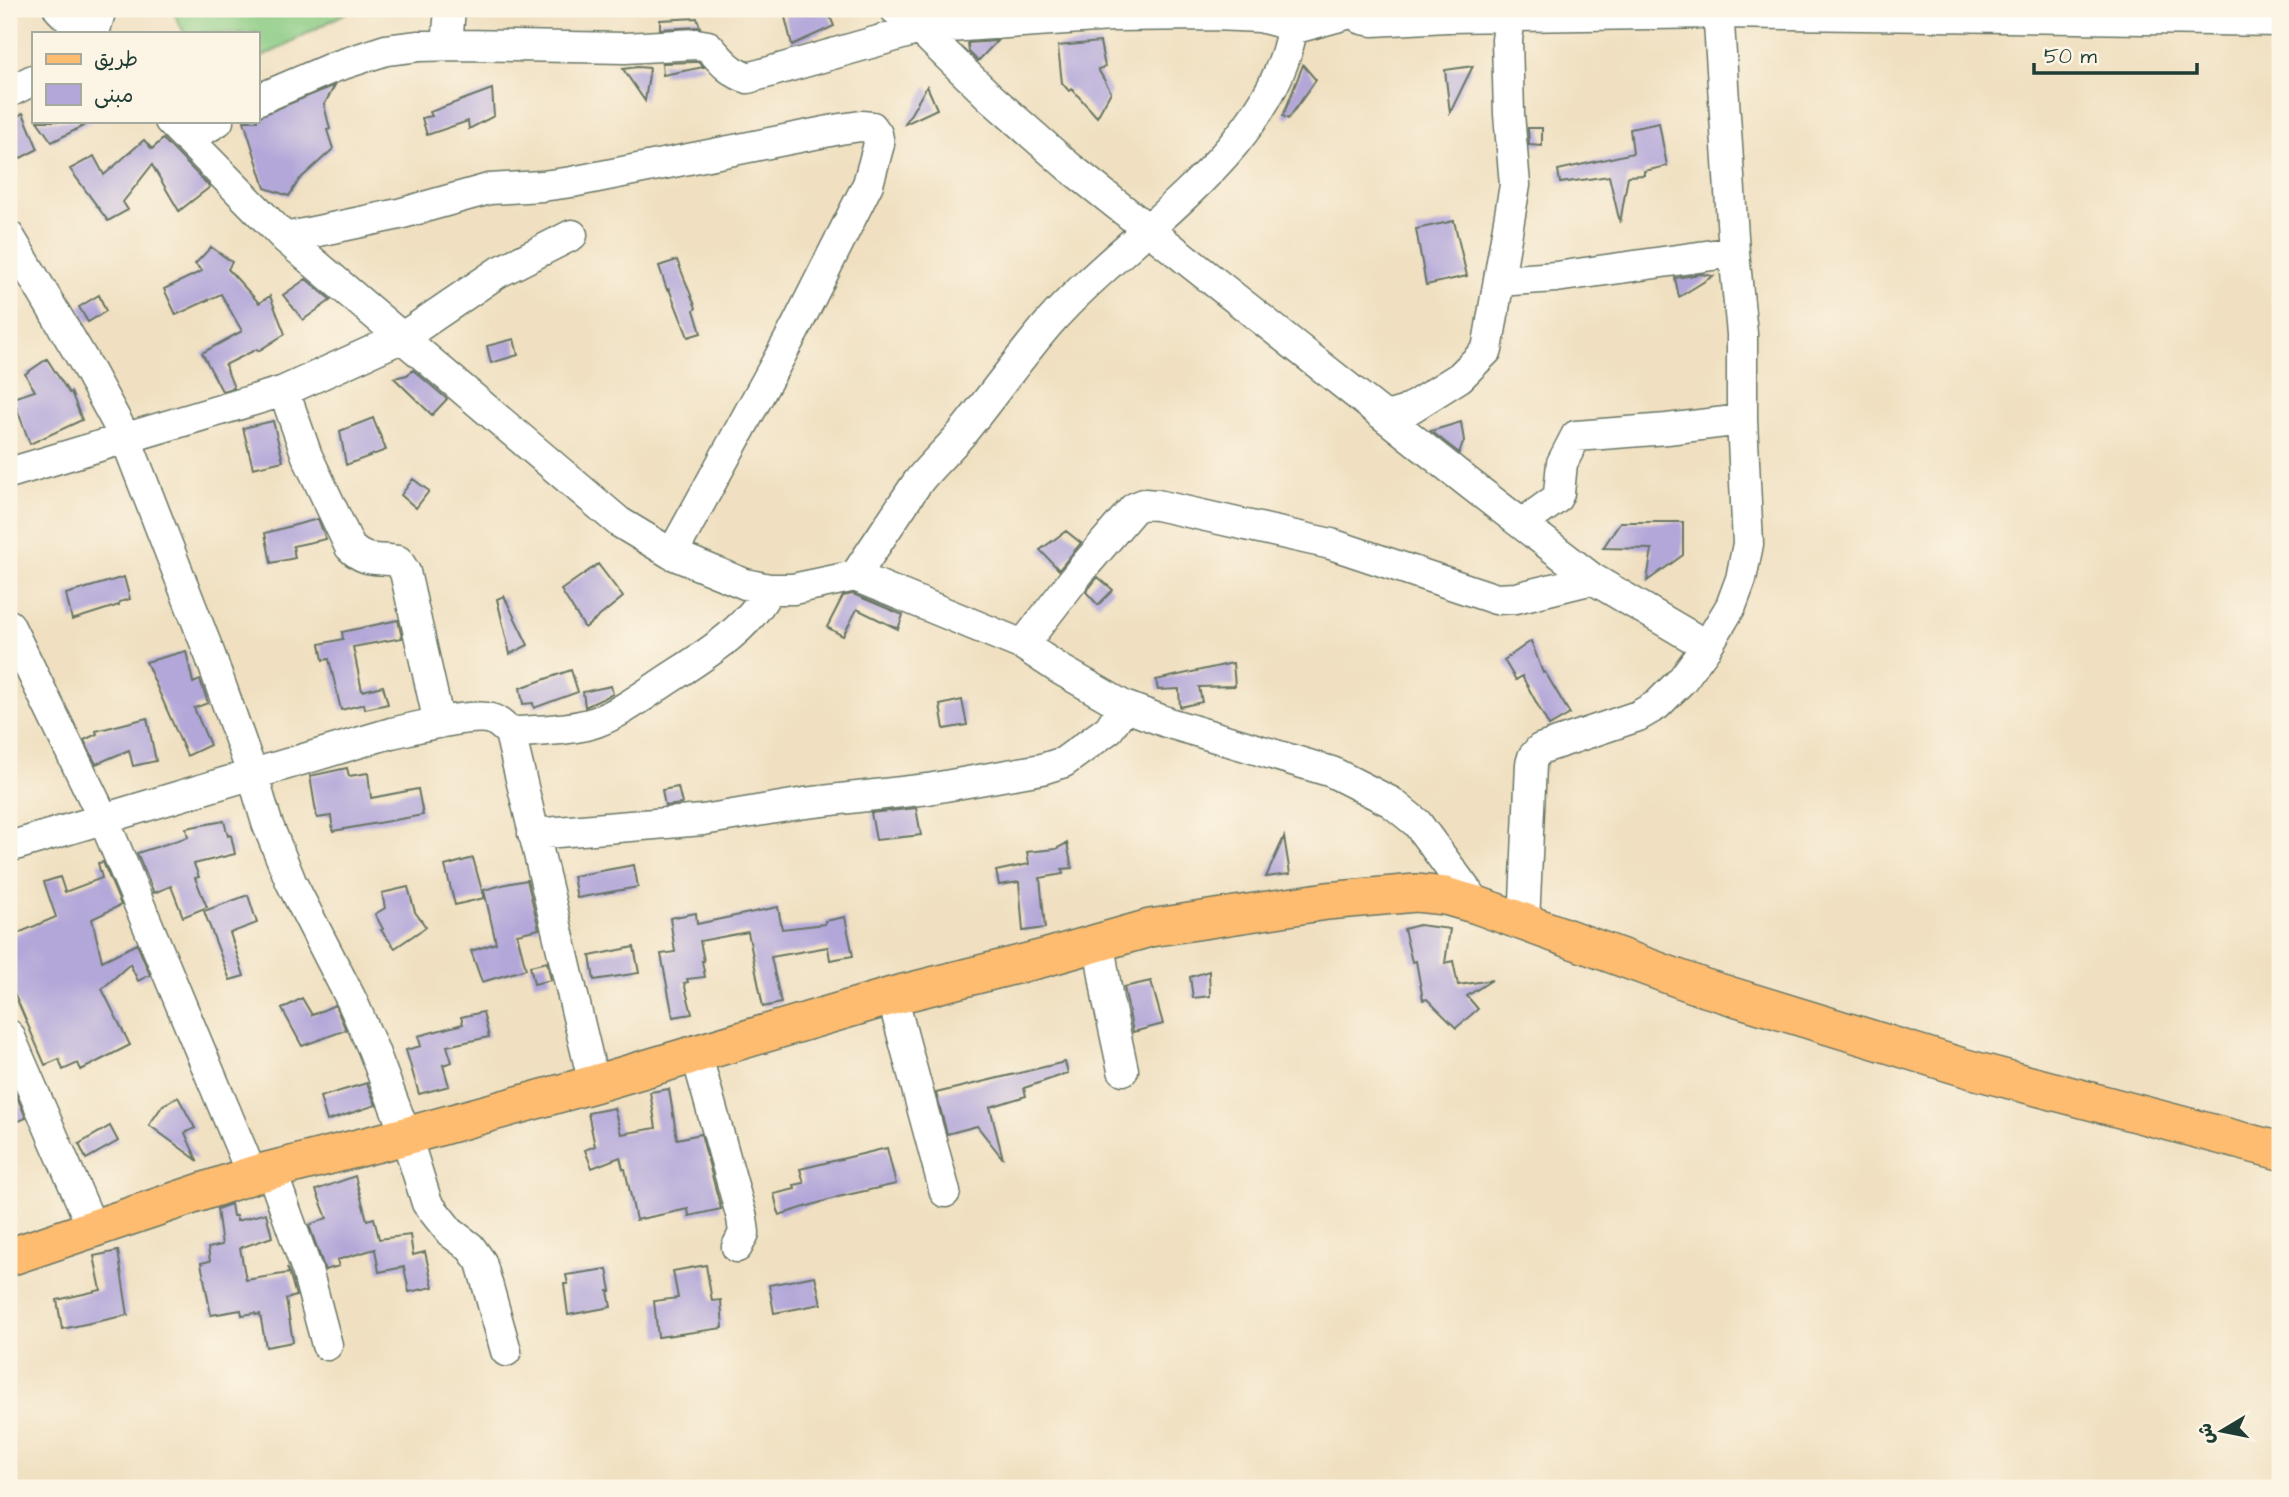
<svg xmlns="http://www.w3.org/2000/svg" width="2289" height="1497" font-family="'Architects Daughter','Playpen Sans Arabic',sans-serif">
	<rect width="100%" height="100%" fill="#fcf5e5"/>
	<filter id="ink" filterUnits="userSpaceOnUse"><feTurbulence type="fractalNoise" baseFrequency=".0143" numOctaves="2"/><feDisplacementMap in="SourceGraphic" scale="14" xChannelSelector="R" yChannelSelector="G"/><feConvolveMatrix kernelMatrix="1 2 1 2 8 2 1 2 1" color-interpolation-filters="sRGB"/></filter>
	<filter id="wash" filterUnits="userSpaceOnUse"><feTurbulence type="fractalNoise" baseFrequency=".00686" numOctaves="4" result="noise"/><feDisplacementMap in="SourceGraphic" scale="28" xChannelSelector="R" yChannelSelector="G"/><feGaussianBlur stdDeviation="1.57" result="paint"/><feColorMatrix in="noise" values="0 0 0 0 0 0 0 0 0 0 0 0 0 0 0 0 0 1.4 0 .05"/><feComposite in="paint" operator="in"/></filter>
	<g filter="url(#wash)">
		<rect width="100%" height="100%" fill="#f0e0c1"/>
		<path fill="#88ca82" stroke="#54845b" stroke-width="2" d="M172,9H353L257,60V33H184Z"/>
		<g id="blocks">
			<path fill="#b3a7d9" d="M814,9H827L834,26L792,45L784,13Z
				M697,18L700,27L660,29V20Z
				M997,41L978,61L969,52L968,43Z
				M1100,42L1105,67L1098,69L1111,92L1097,117L1072,89L1069,91L1062,83L1058,46Z
				M695,62H699L704,67L663,75L662,63Z
				M1303,65L1316,80L1288,119L1283,116Z
				M1473,66L1463,86L1450,113L1445,70Z
				M637,67L650,68L645,101L623,69Z
				M335,85L324,105L330,129L327,130L333,149L299,180L289,196L265,188L244,121H257V117Z
				M927,86L937,109L905,124Z
				M492,89L494,116L469,129L468,121L427,135L422,118L432,116L430,112Z
				M23,113L38,149L9,164V122Z
				M37,121H93L52,142Z
				M1659,123L1667,166L1644,171V175L1628,176L1620,223L1609,176L1560,183L1558,170L1633,153L1630,129Z
				M1528,128H1542V146L1529,145Z
				M163,139L210,187L179,211L152,165L123,202L128,210L108,221L70,169L94,156L104,175L144,140L152,149Z
				M1454,221L1467,276L1426,285L1416,229Z
				M211,247L232,262L228,269L259,303L270,296L285,334L258,351L257,349L225,365L234,388L222,391L202,353L242,331L221,294L176,315L164,289L202,271L195,264Z
				M677,260L696,308L694,310L701,333L688,337L669,289L667,290L659,266Z
				M1701,274L1713,276L1679,297L1675,278Z
				M306,279L331,300L303,320L283,295Z
				M99,295L106,311L88,322L79,307Z
				M514,339L518,355L491,363L487,346Z
				M47,359L69,393L71,392L82,420L30,444L13,398L35,391L25,374Z
				M413,370L447,399L432,415L394,378L407,375Z
				M373,418L386,450L346,465L340,431Z
				M273,421L283,461L253,468L243,428Z
				M1461,422L1464,441L1459,453L1431,431Z
				M413,479L429,491L416,508L401,495Z
				M318,519L326,539L293,546L295,558L271,563L265,533Z
				M1620,522H1683V555L1647,581L1652,549L1603,548Z
				M1066,531L1081,543L1059,570L1040,550Z
				M598,564L623,597L585,628L561,590Z
				M124,577L130,599L119,602V605L72,620L66,594Z
				M1098,577L1113,590L1098,605L1086,592Z
				M853,594L903,615L898,629L857,609L843,636L827,627L843,596Z
				M504,596L528,645L510,654L497,599Z
				M398,620L402,638L353,647L362,691L383,686L388,704L365,709L364,704L341,710L329,659L323,660L320,644L343,639L342,632Z
				M1531,641L1543,673L1545,672L1570,714L1549,726L1522,676L1516,680L1504,660Z
				M186,651L193,683L200,680L208,703L194,708L210,745L187,756L146,662Z
				M1233,663L1235,686L1199,687L1202,702L1180,707L1179,689L1158,690L1156,680Z
				M571,670L578,692L534,708L533,703L523,704L520,688Z
				M611,686L613,694L585,707L583,692Z
				M962,700L967,725L944,729L940,705Z
				M147,718L156,761L133,766L129,750L96,764L84,740L97,734L96,731Z
				M347,768L349,776L368,773L371,798L418,789L423,815L333,831L331,816L317,818L310,776Z
				M678,787L682,804L665,806L662,790Z
				M916,808L921,835L876,840L871,813Z
				M224,821L228,836L231,835L235,854L194,864L199,877L195,878L207,907L183,917L171,886L154,893L137,853L188,837L186,828Z
				M1284,837L1290,874L1266,877Z
				M1067,843L1072,868L1062,869L1063,874L1040,878L1045,928L1023,931L1019,882L999,885L996,871L1029,864L1027,852L1056,849Z
				M473,858L484,898L455,905L445,866Z
				M103,862L121,905L92,919L102,961L137,944L150,975L138,981L130,964L102,989L130,1045L81,1070L78,1063L63,1070L59,1059L45,1065L9,981V937L56,917L44,882L60,877L65,892L102,878L98,863Z
				M634,865L638,887L577,898L573,876Z
				M527,880L539,929L517,934L526,969L482,982L471,951L496,943L484,890L506,884Z
				M408,887L415,912L426,927L395,948L381,930L383,929L375,914L385,908L382,893Z
				M248,895L257,923L230,933L244,976L230,980L204,911Z
				M778,907L782,929L825,924V921L845,917L853,956L830,960L828,947L771,957L781,1003L763,1007L748,932L700,941L704,961H702L705,977L687,979L688,982L684,983L692,1014L673,1017L661,954L675,952L670,918L696,913L697,924Z
				M1419,925L1450,929L1445,963L1453,961L1458,985L1492,980L1467,996L1478,1009L1456,1028L1427,999L1423,1000L1416,961L1412,962L1404,929Z
				M634,947L639,973L594,980L590,956Z
				M547,962L551,980L534,984L530,966Z
				M1209,971L1210,996L1193,998L1190,977Z
				M1151,981L1163,1024L1133,1032L1124,987Z
				M302,998L312,1015L335,1005L346,1030L302,1046L282,1009Z
				M483,1012L489,1037L447,1046L452,1062L443,1065L449,1086L419,1094L406,1050L421,1046L418,1036L463,1024L461,1017Z
				M1065,1062L1068,1073L1024,1088L1026,1096L990,1107L1003,1159L977,1126L947,1134L936,1093Z
				M9,1078L26,1118L9,1125Z
				M367,1083L376,1105L327,1121L320,1097Z
				M669,1089L677,1139L701,1134L721,1209L689,1216L688,1209L636,1220L625,1169H623L620,1157L592,1168L585,1150L595,1146L588,1113L614,1108L621,1134L656,1128L650,1092Z
				M178,1097L195,1128L185,1133L197,1160L149,1125L163,1105Z
				M110,1126L118,1141L86,1159L79,1144Z
				M887,1148L896,1184L838,1197L779,1215L774,1194L795,1189L794,1185L804,1183L800,1169Z
				M355,1176L367,1220L374,1218L379,1239L410,1235L413,1255L425,1252L433,1287L409,1292L404,1267L379,1272L375,1249L337,1260L339,1266L325,1270L309,1225L327,1218L316,1190Z
				M231,1204L233,1216H236L237,1221L266,1213L272,1237L240,1248L246,1280L289,1273L287,1267L290,1275L296,1296L286,1299L293,1342L266,1347L260,1314L256,1315L255,1313L242,1315L241,1310L211,1315L201,1263L210,1261L208,1248L222,1245L217,1209Z
				M118,1251L128,1315L62,1329L57,1300L101,1290L94,1256Z
				M706,1265L712,1301L721,1300L723,1328L658,1337L654,1301L678,1298L673,1271Z
				M607,1269L611,1291H608L611,1307L568,1315L564,1284H568L566,1275Z
				M815,1276L821,1304L774,1313L769,1285Z"/>
		</g>
	</g>
	<g filter="url(#ink)">
		<use href="#blocks" fill-opacity="0" stroke="#687665" stroke-width="2"/>
		<g fill="none" stroke-linecap="round" stroke-linejoin="round">
			<g stroke="#687665" stroke-width="33">
				<path id="minor" d="M59,9L83,33
					M895,9L920,29L990,97L1068,166L1470,484L1593,579L1707,646
					M1354,12L1362,19L1373,21L1447,17L1719,13L2280,21
					M94,33L101,9
					M447,45L450,9
					M9,92L33,80
					M257,100L334,67L386,50L419,46L462,45L625,48L696,44L708,46C720,59 730,73 748,78L920,29L1111,16L1214,15L1260,17L1279,22L1292,29L1354,12
					M170,121L285,238L619,522L672,554L745,584L769,589H793L855,576L1023,645L1061,670L1124,706L1169,723L1332,772L1391,802L1417,823L1477,905
					M188,139L218,121
					M9,236L83,360L126,439L210,655L253,776L267,823L291,882L352,1001L373,1049L406,1136L427,1203L450,1232L470,1247L481,1262L506,1351
					M285,238L399,214L489,189L542,186L572,182L840,129L861,126L872,127L877,134L879,144L868,184L795,329L672,554
					M1499,281L1556,277L1734,252
					M284,391L307,456L350,547C367,564 377,557 398,561L405,572L439,723
					M1386,417L1406,411L1460,377L1487,350L1515,185L1509,114L1507,40L1510,17
					M9,473L284,391L403,337L497,273L572,235
					M1522,524L1556,499L1559,493L1562,463L1576,436L1667,429L1742,420
					M855,576C876,545 896,514 917,483C931,465 949,449 963,432C992,396 1019,358 1049,323C1127,234 1271,152 1292,29
					M9,625L104,820L252,1175
					M1023,645L1081,570L1134,508L1144,504L1157,505L1331,544L1496,599L1516,598L1593,579
					M510,733C538,730 569,731 596,722C620,713 640,698 661,684C700,658 747,632 769,589
					M533,834L703,820L805,803L928,789L1042,769L1064,762L1109,729L1124,706
					M9,847L391,733C415,728 464,715 487,718C496,719 503,726 510,733L594,1084
					M1524,923L1531,764L1533,757L1540,749L1638,716L1657,705L1682,680L1707,646L1731,606L1741,579L1748,544L1742,420V334L1734,252L1718,9
					M1099,944L1108,1000L1123,1070
					M892,996L945,1192
					M9,1035L93,1229
					M696,1053L742,1218L744,1233L737,1247
					M271,1170L307,1270L327,1345"/>
			</g>
			<g stroke="#687665" stroke-width="40">
				<path id="major" d="M9,1257L252,1175L406,1136L594,1084L892,996L1044,958L1150,928L1327,901L1416,893L1445,896L1477,905L1702,987L1969,1069L2280,1151"/>
			</g>
			<use href="#minor" stroke="#fff" stroke-width="30"/>
			<use href="#major" stroke="#fdbc6f" stroke-width="37"/>
		</g>
	</g>
	<rect width="2289" height="1497" fill="none" stroke="#fcf5e5" stroke-width="35"/>
	<rect x="32" y="32" width="228" height="91" fill="#fcf5e5" stroke="#a4ab9e" stroke-width="2"/>
	<rect x="46" y="54" width="35" height="10" fill="#fdbc6f" stroke="#a4ab9e" stroke-width="2"/>
	<text x="94" y="66" font-size="21" fill="#1f3d34">طريق</text>
	<rect x="46" y="84" width="35" height="21" fill="#b3a7d9" stroke="#a4ab9e" stroke-width="2"/>
	<text x="94" y="102" font-size="21" fill="#1f3d34">مبنى</text>
	<g transform="translate(2222 1431) rotate(260)" stroke="#fcf5e5" stroke-width="5" paint-order="stroke">
	<path d="M0-5L12 26L0 18L-12 26Z" fill="#1f3d34"/>
	<text y="-10" font-size="19" font-weight="bold" text-anchor="middle" fill="#1f3d34">ش</text>
	</g>
	<path d="M2034 63v10h163v-10" fill="none" stroke="#1f3d34" stroke-width="3.5"/>
	<text x="2044" y="63" font-size="21" fill="#1f3d34" stroke="#fcf5e5" stroke-width="5" paint-order="stroke">50 m</text>
</svg>
